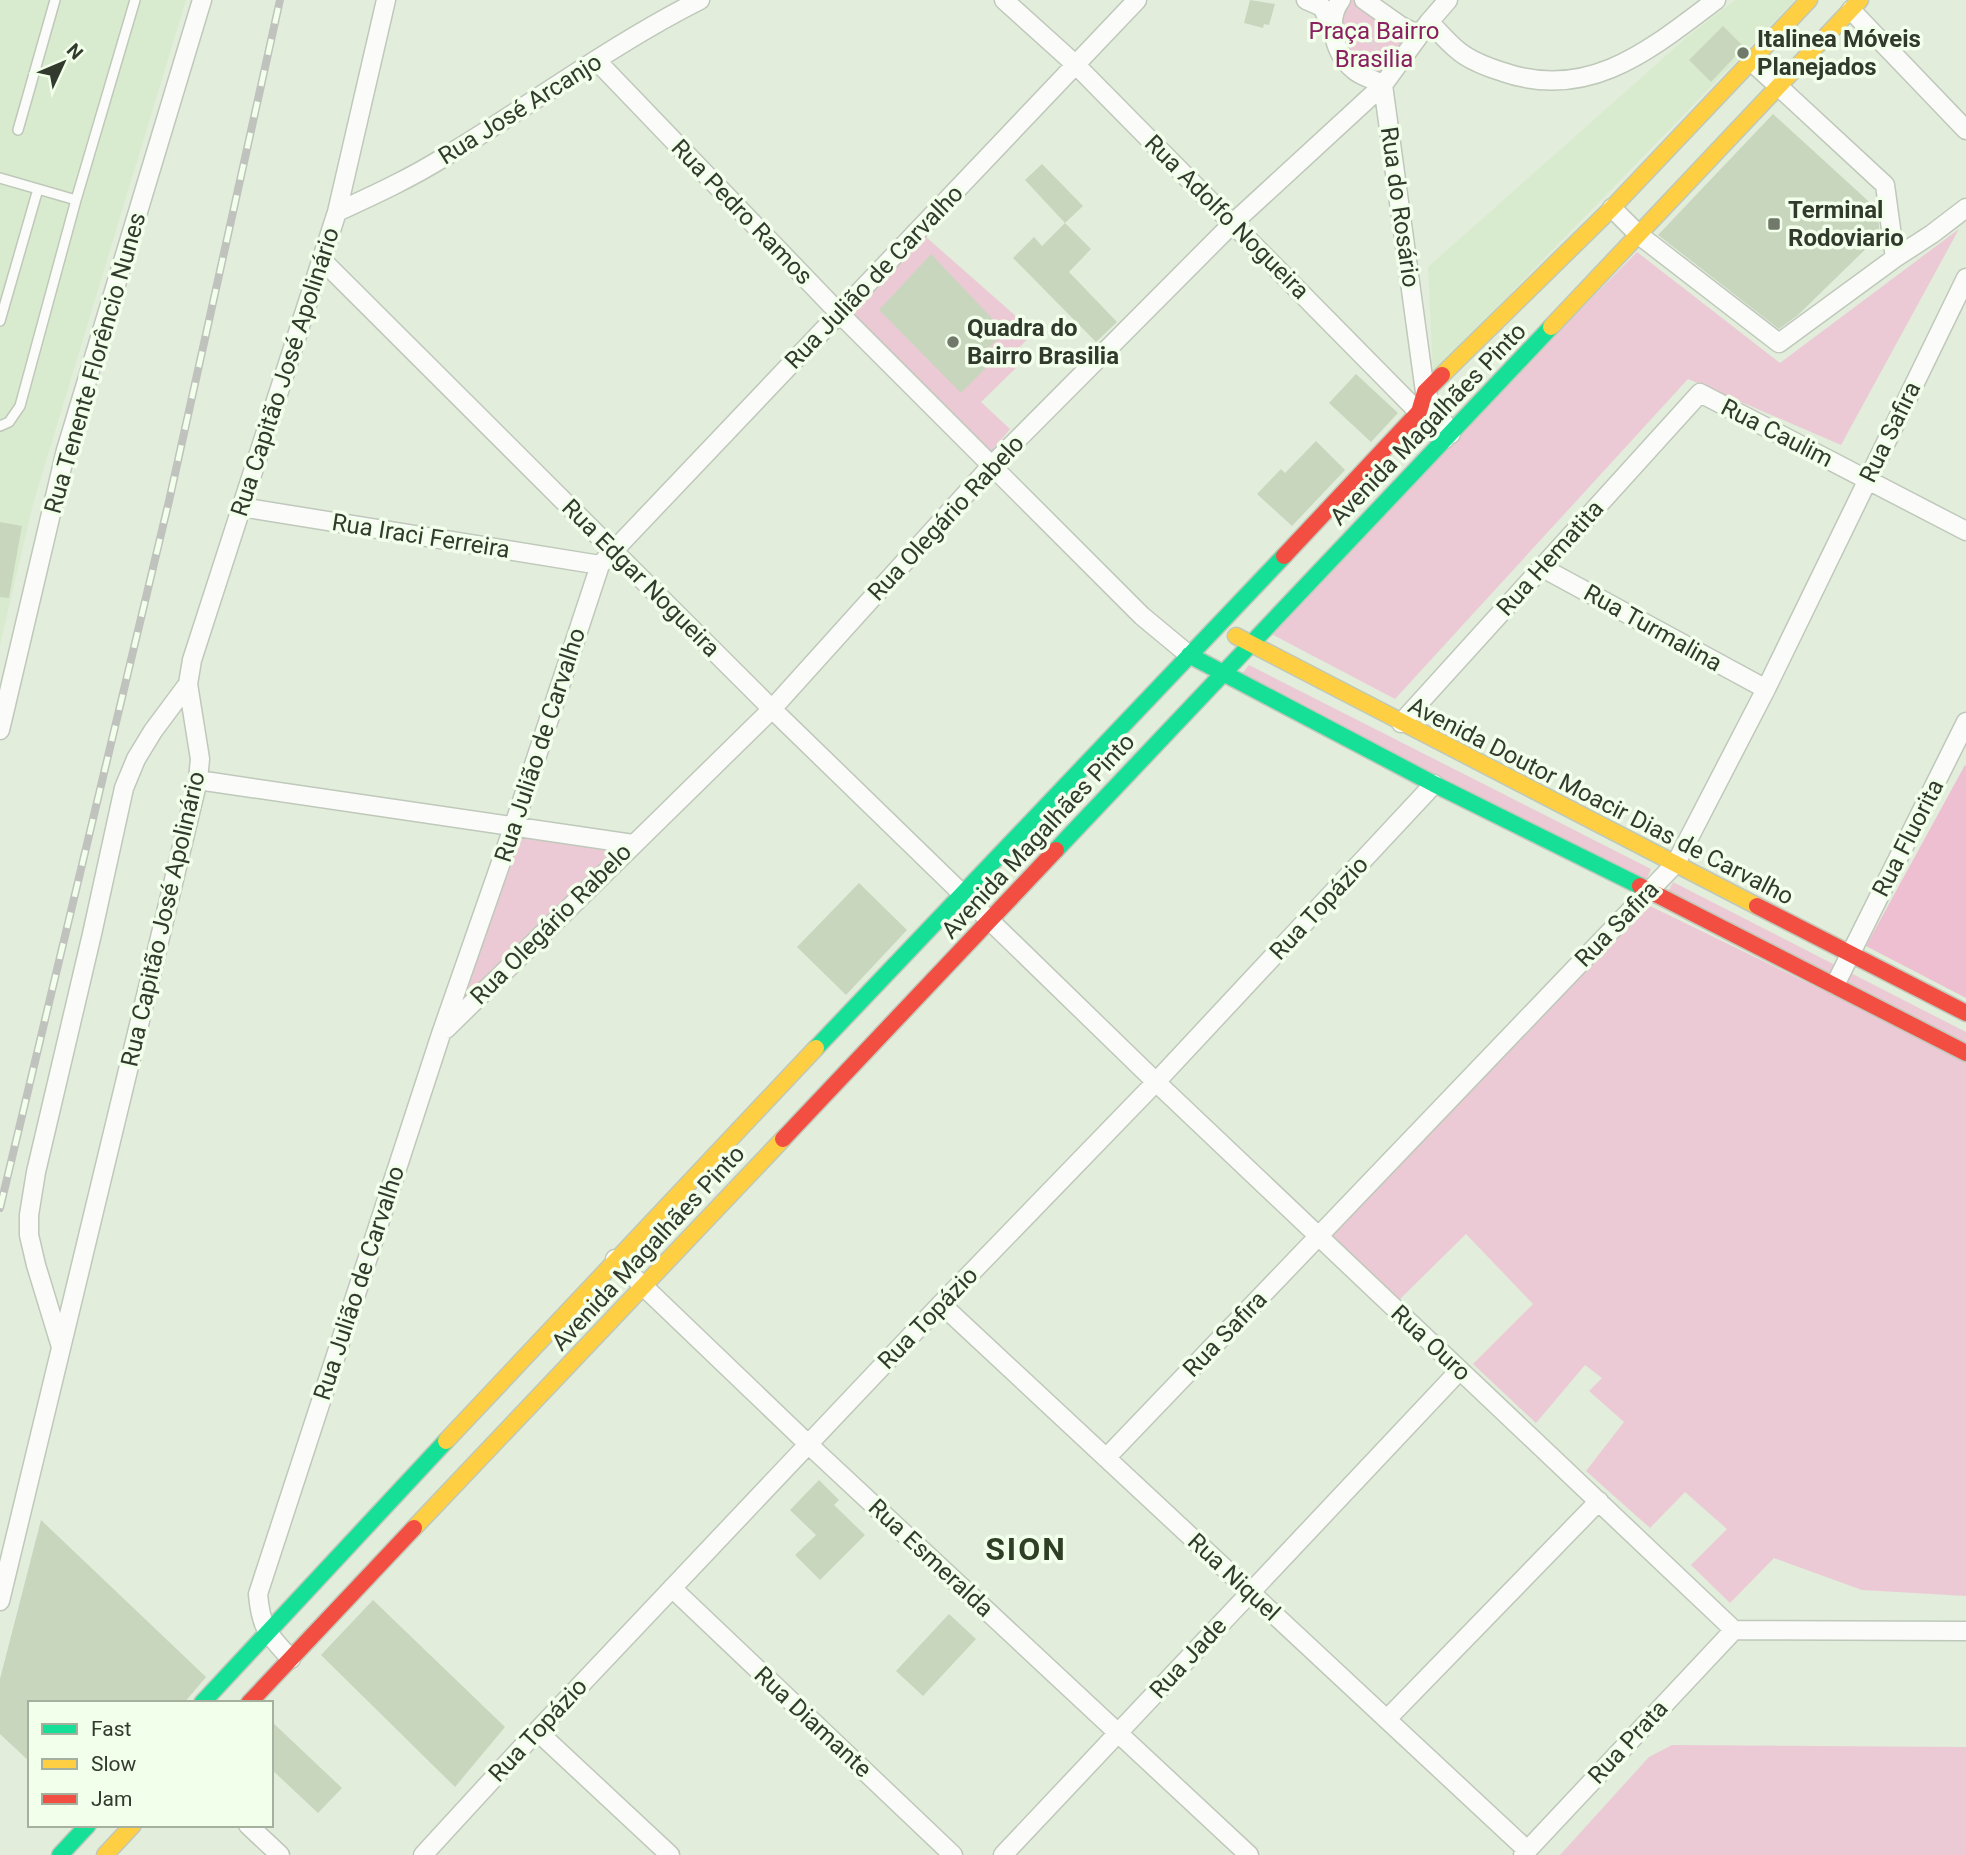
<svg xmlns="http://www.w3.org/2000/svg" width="1966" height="1855" font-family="Roboto,sans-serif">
	<rect width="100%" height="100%" fill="#e2eddb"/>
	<path fill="#d9ebce" d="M0,0H186L33,504L0,645V596L9,598L21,526L0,522Z
		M1735,0H1795L1433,373L1428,267L1687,37Z"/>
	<path fill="#ebcad5" d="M1341,0H1364L1419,35L1383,85L1339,53Z
		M1959,229L1841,445L1688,379L1395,699L1264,630L1637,252L1780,363Z
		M926,237L1034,332L1015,352L1022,362L981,402L1010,429L990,453L853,313Z
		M1249,665L1651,869L1645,883L1241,675Z
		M514,825L633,844L441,1034Z
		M1673,882L1966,1032V1044L1668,892Z
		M1646,904L1966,1060V1596L1862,1590L1774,1558L1730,1603L1691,1565L1727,1529L1685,1492L1650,1528L1586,1471L1624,1422L1589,1391L1602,1378L1585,1365L1536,1423L1473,1364L1533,1304L1466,1234L1397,1302L1330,1238Z
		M1672,1745L1966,1747V1855H1560L1649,1757Z"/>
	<path fill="#edbfd1" d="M1965,765L1966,766V998L1866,946Z"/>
	<path fill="#c8d6be" d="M1250,0L1275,4L1269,25L1264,24L1263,28L1244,23Z
		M1723,26L1744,47L1711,82L1689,60Z
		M1773,114L1877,209L1880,235L1798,315L1779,329L1658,235Z
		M1042,164L1083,206L1065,223L1025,180Z
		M1065,223L1091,249L1069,272L1117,322L1096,342L1013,258L1034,237L1042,246Z
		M931,254L1005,332L986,350L996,358L961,393L879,310Z
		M1356,374L1398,413L1371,442L1329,403Z
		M1316,441L1345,470L1292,526L1257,494L1281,469L1285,473Z
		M0,522L22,526L9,598L0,597Z
		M859,883L907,930L846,995L797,947Z
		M819,1480L839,1500L834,1505L865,1535L820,1580L795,1555L816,1535L790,1510Z
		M41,1520L206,1677L184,1703H30V1762L0,1734V1679Z
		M373,1600L505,1727L455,1787L321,1655Z
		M949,1614L976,1639L923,1696L896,1671Z
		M271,1721L342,1788L318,1813L271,1769Z"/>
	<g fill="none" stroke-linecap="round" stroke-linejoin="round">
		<g stroke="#bfc8ba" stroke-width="12">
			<path id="lane" d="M18,130L55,0
				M0,178L76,200
				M0,321L38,189
				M0,426L9,422L20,406L76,200L135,0"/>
		</g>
		<g stroke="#bfc8ba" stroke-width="21">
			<path id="street" d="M1004,0L1076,65L1445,439
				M1306,0L1322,7L1333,29
				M1341,0C1325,20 1335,55 1354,70C1362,77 1374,79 1383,85L1425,392L1451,434
				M1364,0L1401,26L1419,35L1429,22C1440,32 1451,47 1464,55C1476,63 1490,68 1503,72C1589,102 1651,49 1716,0
				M1851,10L1966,130
				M596,60L839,313L1142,616L1189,655
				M1612,208L1639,235L1779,343L1895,258L1885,185L1751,61
				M337,212C374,195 411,178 446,156C531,105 611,45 700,0
				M1895,258L1932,234L1966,208
				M322,260L772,709L1156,1082L1734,1630L1966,1631
				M241,507L600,565
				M1541,567L1766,689
				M1401,723L1700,393L1966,531
				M0,730L66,450L202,0
				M198,780L633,844
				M1835,985L1966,722
				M446,1029L772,709L991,466L1233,223L1383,85L1429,22L1448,0
				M615,1259L808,1444L1249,1855
				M941,1304L1527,1850
				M61,1347L36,1265L29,1235V1215L36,1172L92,934L124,788L136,759L153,731L188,684
				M1106,1458L1676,863L1766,689L1966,278
				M672,1588L953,1855
				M0,1601L198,780L200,759L188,684L192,660L337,212L386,0
				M291,1659C268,1634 261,1629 258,1594L441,1034L514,825L600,565L1137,0
				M1387,1719L1599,1501
				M537,1731L670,1855
				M248,1825L280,1855
				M423,1855L537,1731L941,1304L1156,1082L1434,784
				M1003,1855L1460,1370
				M1523,1855L1734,1630"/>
		</g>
		<g stroke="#bfc8ba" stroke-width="19">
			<path id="fast" d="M1189,655L1434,784L1640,886
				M1056,850L1551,327
				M816,1048L1284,556
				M202,1703L446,1441
				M60,1855L88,1825"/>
		</g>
		<g stroke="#bfc8ba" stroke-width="19">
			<path id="slow" d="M1551,327L1860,0
				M1442,375L1612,208L1809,0
				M1236,636L1757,906
				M446,1441L816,1048
				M414,1528L783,1139
				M105,1855L133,1825"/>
		</g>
		<g stroke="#bfc8ba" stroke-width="19">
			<path id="jam" d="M1284,556L1419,412L1425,392L1442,375
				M1640,886L1966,1053
				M1757,906L1966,1013
				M783,1139L1056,850
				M249,1703L414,1528"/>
		</g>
		<path stroke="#d6d9d4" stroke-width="3.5" stroke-dasharray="5 3.5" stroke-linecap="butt" d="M1362,23L1368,33H1377
			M1351,31L1360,30L1368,33L1369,39L1377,49"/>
		<use href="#lane" stroke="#fbfcfa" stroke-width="9"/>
		<use href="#street" stroke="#fbfcfa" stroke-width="18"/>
		<use href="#fast" stroke="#16e098" stroke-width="16"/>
		<use href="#slow" stroke="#ffcf43" stroke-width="16"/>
		<use href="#jam" stroke="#f24e42" stroke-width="16"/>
		<g stroke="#c0c2be" stroke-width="8">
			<path id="rail" d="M0,1208L169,501L280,0"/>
		</g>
		<use href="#rail" stroke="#f2ffeb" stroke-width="5" stroke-dasharray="16" stroke-linecap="butt"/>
	</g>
	<g fill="#70796a" stroke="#f2ffeb" stroke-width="2.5">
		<circle cx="1743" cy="53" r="7"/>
		<rect x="1767" y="217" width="14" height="14" rx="3.5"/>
		<circle cx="953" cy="342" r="7"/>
	</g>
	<g text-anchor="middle" stroke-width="7" stroke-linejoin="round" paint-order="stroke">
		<g font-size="24" fill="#8b2061" stroke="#f2ffeb">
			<text x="1374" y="39">Praça Bairro<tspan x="1374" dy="28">Brasilia</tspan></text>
		</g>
		<g font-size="24" font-weight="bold" fill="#323a2d" stroke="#f2ffeb" text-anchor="start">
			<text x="1757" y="47">Italinea Móveis<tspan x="1757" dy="28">Planejados</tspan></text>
			<text x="1788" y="218">Terminal<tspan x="1788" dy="28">Rodoviario</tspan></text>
			<text x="967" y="336">Quadra do<tspan x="967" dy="28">Bairro Brasilia</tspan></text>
		</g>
		<g font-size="24" fill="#323a2d" stroke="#f2ffeb">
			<text transform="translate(520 109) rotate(-32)" y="8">Rua José Arcanjo</text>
			<text transform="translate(1400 207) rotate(82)" y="8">Rua do Rosário</text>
			<text transform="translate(742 212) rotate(46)" y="8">Rua Pedro Ramos</text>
			<text transform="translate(1227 217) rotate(45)" y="8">Rua Adolfo Nogueira</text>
			<text transform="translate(874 277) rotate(-46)" y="8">Rua Julião de Carvalho</text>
			<text transform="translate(95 363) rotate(-74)" y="8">Rua Tenente Florêncio Nunes</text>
			<text transform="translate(285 372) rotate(-72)" y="8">Rua Capitão José Apolinário</text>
			<text transform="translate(1428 424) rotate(-46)" y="8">Avenida Magalhães Pinto</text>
			<text transform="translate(1890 432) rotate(-64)" y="8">Rua Safira</text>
			<text transform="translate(1777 433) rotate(27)" y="8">Rua Caulim</text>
			<text transform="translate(946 518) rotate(-47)" y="8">Rua Olegário Rabelo</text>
			<text transform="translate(421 536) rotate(9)" y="8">Rua Iraci Ferreira</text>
			<text transform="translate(1550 558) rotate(-48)" y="8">Rua Hematita</text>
			<text transform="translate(641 578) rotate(45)" y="8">Rua Edgar Nogueira</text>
			<text transform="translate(1653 628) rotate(29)" y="8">Rua Turmalina</text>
			<text transform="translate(540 745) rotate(-72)" y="8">Rua Julião de Carvalho</text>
			<text transform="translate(1601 801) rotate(27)" y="8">Avenida Doutor Moacir Dias de Carvalho</text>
			<text transform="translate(1038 836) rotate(-47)" y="8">Avenida Magalhães Pinto</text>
			<text transform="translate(1908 838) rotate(-63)" y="8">Rua Fluorita</text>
			<text transform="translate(1319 908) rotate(-47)" y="8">Rua Topázio</text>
			<text transform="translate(163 919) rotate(-77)" y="8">Rua Capitão José Apolinário</text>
			<text transform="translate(551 924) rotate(-45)" y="8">Rua Olegário Rabelo</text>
			<text transform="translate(1617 924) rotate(-46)" y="8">Rua Safira</text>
			<text transform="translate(648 1248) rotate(-47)" y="8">Avenida Magalhães Pinto</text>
			<text transform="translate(359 1283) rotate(-72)" y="8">Rua Julião de Carvalho</text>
			<text transform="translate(928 1318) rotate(-46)" y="8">Rua Topázio</text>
			<text transform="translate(1225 1334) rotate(-46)" y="8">Rua Safira</text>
			<text transform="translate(1431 1343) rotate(43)" y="8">Rua Ouro</text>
			<text transform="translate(931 1558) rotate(43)" y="8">Rua Esmeralda</text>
			<text transform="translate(1234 1577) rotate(43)" y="8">Rua Niquel</text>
			<text transform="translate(1188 1658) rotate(-47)" y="8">Rua Jade</text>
			<text transform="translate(813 1722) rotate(43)" y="8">Rua Diamante</text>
			<text transform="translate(538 1730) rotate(-47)" y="8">Rua Topázio</text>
			<text transform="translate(1628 1742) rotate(-47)" y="8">Rua Prata</text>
		</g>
		<g font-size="32" font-weight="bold" letter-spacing="2" fill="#2f3f25" stroke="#f2ffeb">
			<text x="1026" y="1560">SION</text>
		</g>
	</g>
	<rect x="28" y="1701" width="245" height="126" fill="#f2ffeb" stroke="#a5b09f" stroke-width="2"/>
	<rect x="42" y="1724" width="35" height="10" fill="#16e098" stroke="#a5b09f" stroke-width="2"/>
	<text x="91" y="1736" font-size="21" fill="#323a2d">Fast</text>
	<rect x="42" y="1759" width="35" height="10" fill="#ffcf43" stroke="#a5b09f" stroke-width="2"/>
	<text x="91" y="1771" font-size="21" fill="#323a2d">Slow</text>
	<rect x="42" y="1794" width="35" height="10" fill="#f24e42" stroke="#a5b09f" stroke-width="2"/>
	<text x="91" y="1806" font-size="21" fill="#323a2d">Jam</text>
	<g transform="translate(63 63) rotate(46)" stroke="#f2ffeb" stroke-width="5" paint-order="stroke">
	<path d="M0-5L12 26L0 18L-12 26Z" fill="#323a2d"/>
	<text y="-10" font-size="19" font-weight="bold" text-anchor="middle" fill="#323a2d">N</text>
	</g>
</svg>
